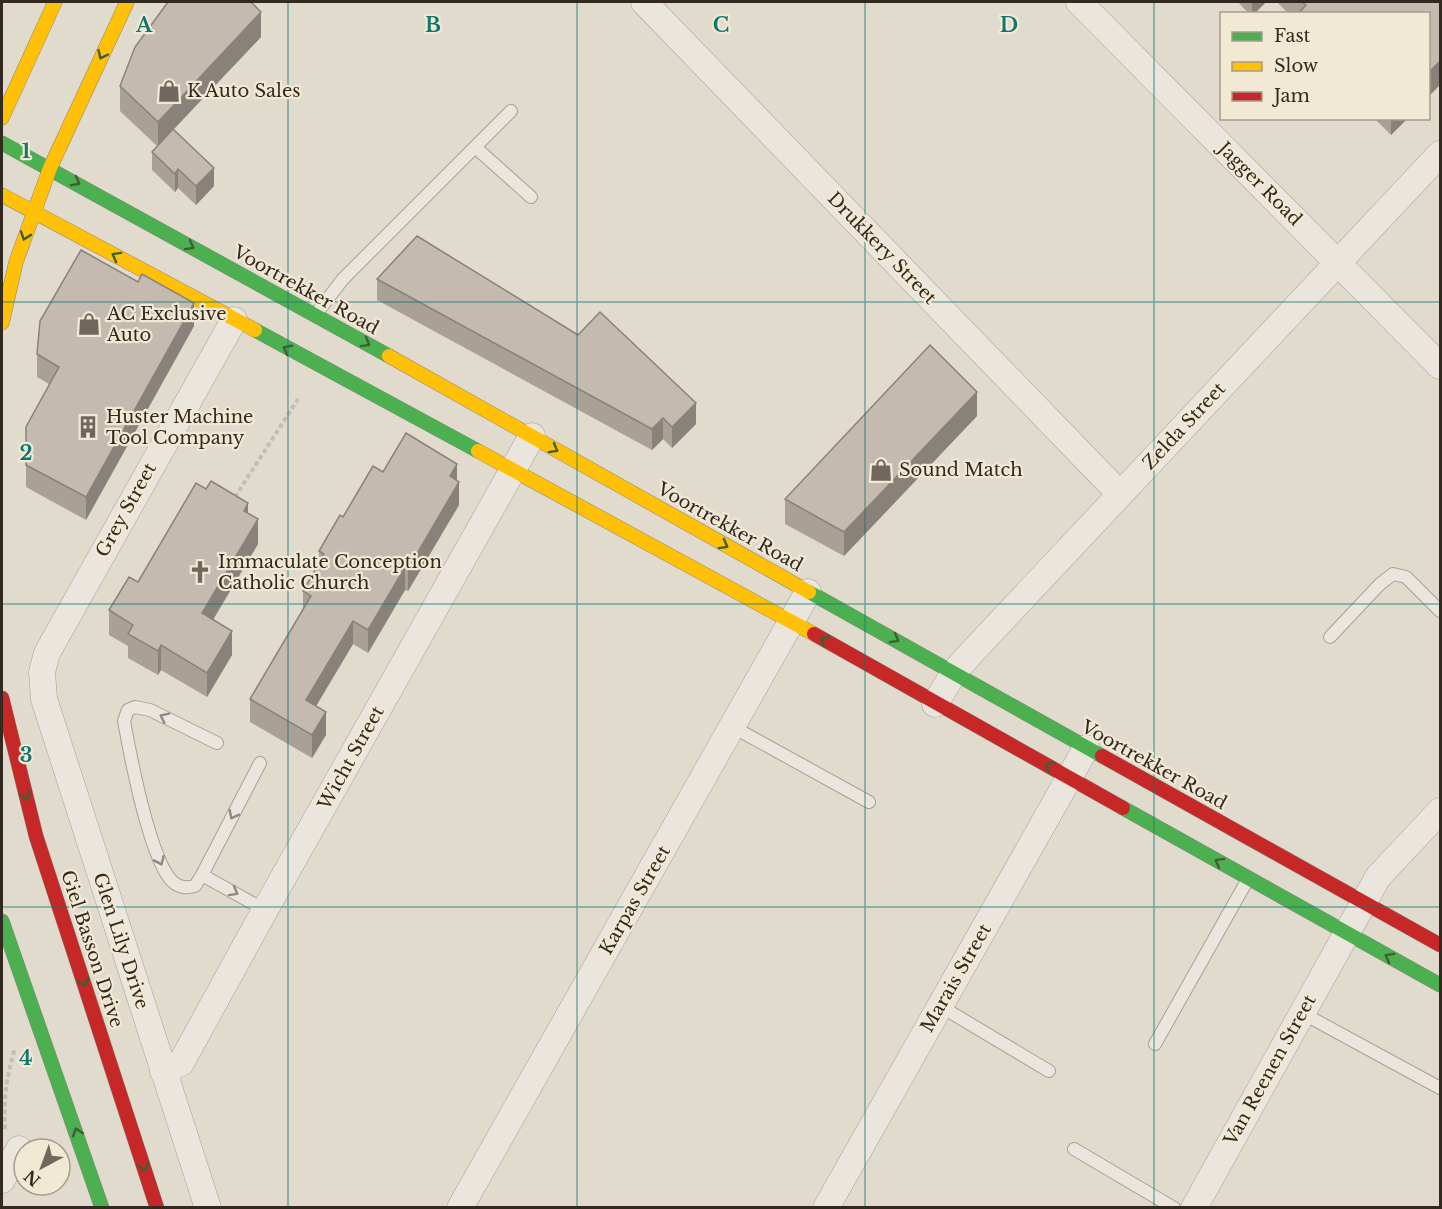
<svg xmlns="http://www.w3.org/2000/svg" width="1442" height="1209" font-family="'Libre Baskerville',serif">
	<rect width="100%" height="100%" fill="#e1dbce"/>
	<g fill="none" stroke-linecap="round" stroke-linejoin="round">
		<g stroke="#a6a097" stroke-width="14">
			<path id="lane" d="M475,147L531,197
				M316,314L343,279L511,111
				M1330,637L1380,584L1393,574L1406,577L1440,611
				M733,727L869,802
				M217,743L150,710L135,707L128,710L124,721C130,754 150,861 173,882C180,888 186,888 195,886L202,875L260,763
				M202,875L265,910
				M940,1006L1049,1071
				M1302,1013L1440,1088
				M1155,1044L1248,879
				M1074,1149L1174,1208"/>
		</g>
		<g stroke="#a6a097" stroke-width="27">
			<path id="street" d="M644,2L1120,494
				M1079,2L1440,366
				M935,704L955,671L975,649L1440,154
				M163,1071L181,1063L265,910L532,436
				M2,1180L19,1149
				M208,1208L44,699L42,672L47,653L234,320
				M460,1208L808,592
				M826,1208L1086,748
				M1194,1208L1378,877L1440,811"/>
		</g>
		<g stroke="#8c867d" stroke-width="15">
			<path id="fast" d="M2,143L389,356
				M255,330L478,451
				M809,592L1102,756
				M1123,808L1440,985
				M2,921L102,1208"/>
		</g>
		<g stroke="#8c867d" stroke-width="15">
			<path id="slow" d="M2,118L55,2
				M2,195L255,330
				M2,323L16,262L50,168L127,2
				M389,356L809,592
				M478,451L814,634"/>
		</g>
		<g stroke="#8c867d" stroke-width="15">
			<path id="jam" d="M814,634L1123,808
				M2,698L36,836L157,1208
				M1102,756L1440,945"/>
		</g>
		<path stroke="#c2bdb5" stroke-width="4" stroke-dasharray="4.5 3" stroke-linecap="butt" d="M235,497L298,399
			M5,1129C3,1101 7,1074 15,1048"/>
		<use href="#lane" stroke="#eae6de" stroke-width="12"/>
		<use href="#street" stroke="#eae6de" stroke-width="26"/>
		<use href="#fast" stroke="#4caf50" stroke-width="14"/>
		<use href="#slow" stroke="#ffc107" stroke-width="14"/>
		<use href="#jam" stroke="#c62828" stroke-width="14"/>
	</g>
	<path fill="#a9a096" d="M1238,2H1266L1254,14H1249Z
		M1277,2H1440L1428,14H1289Z
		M261,37L173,129L214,186L196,205L178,188L175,192L152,170V152L157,146L120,111V86Z
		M1374,118H1408L1391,135Z
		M377,279L696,424L672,448L663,439L652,450L377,300Z
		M194,326L86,520L26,487V427L49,384L37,377V354Z
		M977,416L844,556L785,524V499Z
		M457,481L459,505L408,591L405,590L368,653L353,644L316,706L326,735L312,758L250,722V699L303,610V591L319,563V551L343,517Z
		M206,489L248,513L258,544L213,620L232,655L207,697L161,670L158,675L128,658V646L109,635V610L138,582Z"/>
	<path fill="#89827a" d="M1252,2H1266L1254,14H1252Z
		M261,12V37L158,146V122Z
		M1440,61V85L1428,97V73Z
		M1391,118H1408L1391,135Z
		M214,168V186L196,205V186Z
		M178,169V188L175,192V174Z
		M194,303V326L86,520V497Z
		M977,392V416L844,556V532Z
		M696,403V424L672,448V427Z
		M663,418V439L652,450V429Z
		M457,464V485L459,482V505L408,591V569L450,476Z
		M248,503V527L244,511Z
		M258,519V544L202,638V613Z
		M405,567V590L368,653V630Z
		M353,621V644L306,723V700Z
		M232,631V655L207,697V673Z
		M161,645V670L158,675V651Z
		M326,712V735L312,758V735Z"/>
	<path fill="#c4baaf" stroke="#89827a" stroke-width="1.5" d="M168,2H251L261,12L158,122L120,86L135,47Z
		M1302,2H1440V61L1428,73V14H1298L1306,5Z
		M173,129L214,168L196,186L178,169L175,174L152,152Z
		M417,236L578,335L600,312L696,403L672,427L663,418L652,429L377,279Z
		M81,250L138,282L142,274L194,303L86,497L26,465V427L59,367L37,354L40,321Z
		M930,345L977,392L844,532L785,499Z
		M406,433L457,464L450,476L459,482L408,569L405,567L368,630L353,621L306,700L326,712L312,735L250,699L311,596L303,591L324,554L319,551L340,515L343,517L373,466L383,472Z
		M211,481L248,503L244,511L258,519L202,613L232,631L207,673L161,645L158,651L128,634L133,625L109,610L129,577L138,582L196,483L206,489Z"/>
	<defs><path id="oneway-chevron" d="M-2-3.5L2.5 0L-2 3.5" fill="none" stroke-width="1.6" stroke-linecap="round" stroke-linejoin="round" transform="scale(1.5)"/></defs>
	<g stroke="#3e5f33">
		<use href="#oneway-chevron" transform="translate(102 55) rotate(115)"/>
		<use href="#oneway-chevron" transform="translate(76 182) rotate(29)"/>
		<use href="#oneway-chevron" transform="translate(25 236) rotate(109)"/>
		<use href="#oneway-chevron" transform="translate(190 246) rotate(29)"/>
		<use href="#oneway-chevron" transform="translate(116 256) rotate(-151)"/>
		<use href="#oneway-chevron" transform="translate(366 343) rotate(29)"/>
		<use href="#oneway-chevron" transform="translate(287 349) rotate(-152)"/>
		<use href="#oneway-chevron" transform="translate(554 449) rotate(29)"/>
		<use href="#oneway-chevron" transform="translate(724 545) rotate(29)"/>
		<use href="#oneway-chevron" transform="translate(895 639) rotate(29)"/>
		<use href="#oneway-chevron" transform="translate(824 640) rotate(-150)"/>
		<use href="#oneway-chevron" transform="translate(1049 766) rotate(-151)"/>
		<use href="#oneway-chevron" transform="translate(26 796) rotate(76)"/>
		<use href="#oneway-chevron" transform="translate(1219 862) rotate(-151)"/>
		<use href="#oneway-chevron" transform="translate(1389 957) rotate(-151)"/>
		<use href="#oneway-chevron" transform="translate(84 982) rotate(72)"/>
		<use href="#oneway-chevron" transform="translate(77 1132) rotate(-108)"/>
		<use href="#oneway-chevron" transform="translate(144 1167) rotate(72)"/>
	</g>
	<g stroke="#8f887f">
		<use href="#oneway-chevron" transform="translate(164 717) rotate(-154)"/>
		<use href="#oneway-chevron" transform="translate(233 815) rotate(117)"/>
		<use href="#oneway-chevron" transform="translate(160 861) rotate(66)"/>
		<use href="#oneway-chevron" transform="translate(234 892) rotate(29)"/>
	</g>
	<path fill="none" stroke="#0f766e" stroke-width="1.5" stroke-opacity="0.55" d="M288,2V1208M577,2V1208M865,2V1208M1154,2V1208M2,302H1440M2,604H1440M2,907H1440"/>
	<defs>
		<g id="shop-bare" transform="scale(1.8)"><path d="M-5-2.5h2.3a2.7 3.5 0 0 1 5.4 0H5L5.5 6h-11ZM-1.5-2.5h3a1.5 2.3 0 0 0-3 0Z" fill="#71675d" stroke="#f1e9d4" stroke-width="2.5" paint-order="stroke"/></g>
		<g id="building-bare" transform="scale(1.8)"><path d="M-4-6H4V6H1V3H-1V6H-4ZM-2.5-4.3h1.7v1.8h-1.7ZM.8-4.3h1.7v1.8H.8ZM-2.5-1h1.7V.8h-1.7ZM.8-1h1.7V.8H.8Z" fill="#71675d" stroke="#f1e9d4" stroke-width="2.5" paint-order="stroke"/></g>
		<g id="church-bare" transform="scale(1.8)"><path d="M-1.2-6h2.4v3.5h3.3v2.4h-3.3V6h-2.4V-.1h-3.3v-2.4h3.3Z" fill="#71675d" stroke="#f1e9d4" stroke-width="2.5" paint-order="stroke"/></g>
	</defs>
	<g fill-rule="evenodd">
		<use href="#shop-bare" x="169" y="91"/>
		<use href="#shop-bare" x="89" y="324"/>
		<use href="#building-bare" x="88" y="427"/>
		<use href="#shop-bare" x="881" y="470"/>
		<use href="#church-bare" x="200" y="572"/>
	</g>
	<g text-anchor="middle" stroke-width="4.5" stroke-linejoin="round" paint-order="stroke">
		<g font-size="18" fill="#342920" stroke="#f1e9d4" text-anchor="start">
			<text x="187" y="97">K Auto Sales</text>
			<text x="107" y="320">AC Exclusive<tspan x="107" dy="21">Auto</tspan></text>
			<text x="106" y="423">Huster Machine<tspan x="106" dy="21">Tool Company</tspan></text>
			<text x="899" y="476">Sound Match</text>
			<text x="218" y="568">Immaculate Conception<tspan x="218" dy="21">Catholic Church</tspan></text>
		</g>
		<g font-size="18" fill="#342920" stroke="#f1e9d4">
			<text transform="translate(1260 184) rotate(45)" y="6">Jagger Road</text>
			<text transform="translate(882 248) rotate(46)" y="6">Drukkery Street</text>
			<text transform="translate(306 290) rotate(29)" y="6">Voortrekker Road</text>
			<text transform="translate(1184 426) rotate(-47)" y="6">Zelda Street</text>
			<text transform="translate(126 510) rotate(-61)" y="6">Grey Street</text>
			<text transform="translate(730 527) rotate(29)" y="6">Voortrekker Road</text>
			<text transform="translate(351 758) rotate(-61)" y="6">Wicht Street</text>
			<text transform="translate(1154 765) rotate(29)" y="6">Voortrekker Road</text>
			<text transform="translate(635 900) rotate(-60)" y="6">Karpas Street</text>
			<text transform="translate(121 941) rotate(72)" y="6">Glen Lily Drive</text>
			<text transform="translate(92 949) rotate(72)" y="6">Giel Basson Drive</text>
			<text transform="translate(956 978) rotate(-60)" y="6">Marais Street</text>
			<text transform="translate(1270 1070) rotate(-61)" y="6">Van Reenen Street</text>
		</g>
	</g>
	<g font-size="20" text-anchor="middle" font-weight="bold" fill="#0f766e" stroke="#f1e9d4" stroke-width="4.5" stroke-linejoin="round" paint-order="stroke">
		<text x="144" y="32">A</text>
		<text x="433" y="32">B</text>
		<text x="721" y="32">C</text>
		<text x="1009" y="32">D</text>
		<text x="26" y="158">1</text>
		<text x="26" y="460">2</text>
		<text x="26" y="762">3</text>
		<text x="26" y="1065">4</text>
	</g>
	<rect width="1442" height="1209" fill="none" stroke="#342920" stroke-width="6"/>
	<rect x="1220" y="12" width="210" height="108" fill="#f1e9d4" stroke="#a59c8c" stroke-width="1.5"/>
	<rect x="1232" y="32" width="30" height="9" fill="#4caf50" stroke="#a59c8c" stroke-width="1.5"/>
	<text x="1274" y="42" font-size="18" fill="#342920">Fast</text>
	<rect x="1232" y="62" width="30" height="9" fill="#ffc107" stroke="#a59c8c" stroke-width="1.5"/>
	<text x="1274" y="72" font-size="18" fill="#342920">Slow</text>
	<rect x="1232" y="92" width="30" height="9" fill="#c62828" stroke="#a59c8c" stroke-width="1.5"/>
	<text x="1274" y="102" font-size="18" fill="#342920">Jam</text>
	<g transform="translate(42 1167) rotate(221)"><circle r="28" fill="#f1e9d4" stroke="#a59c8c" stroke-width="1.5"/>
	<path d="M0-4.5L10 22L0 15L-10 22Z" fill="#71675d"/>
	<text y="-9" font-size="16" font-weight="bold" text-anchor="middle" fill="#342920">N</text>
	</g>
</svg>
